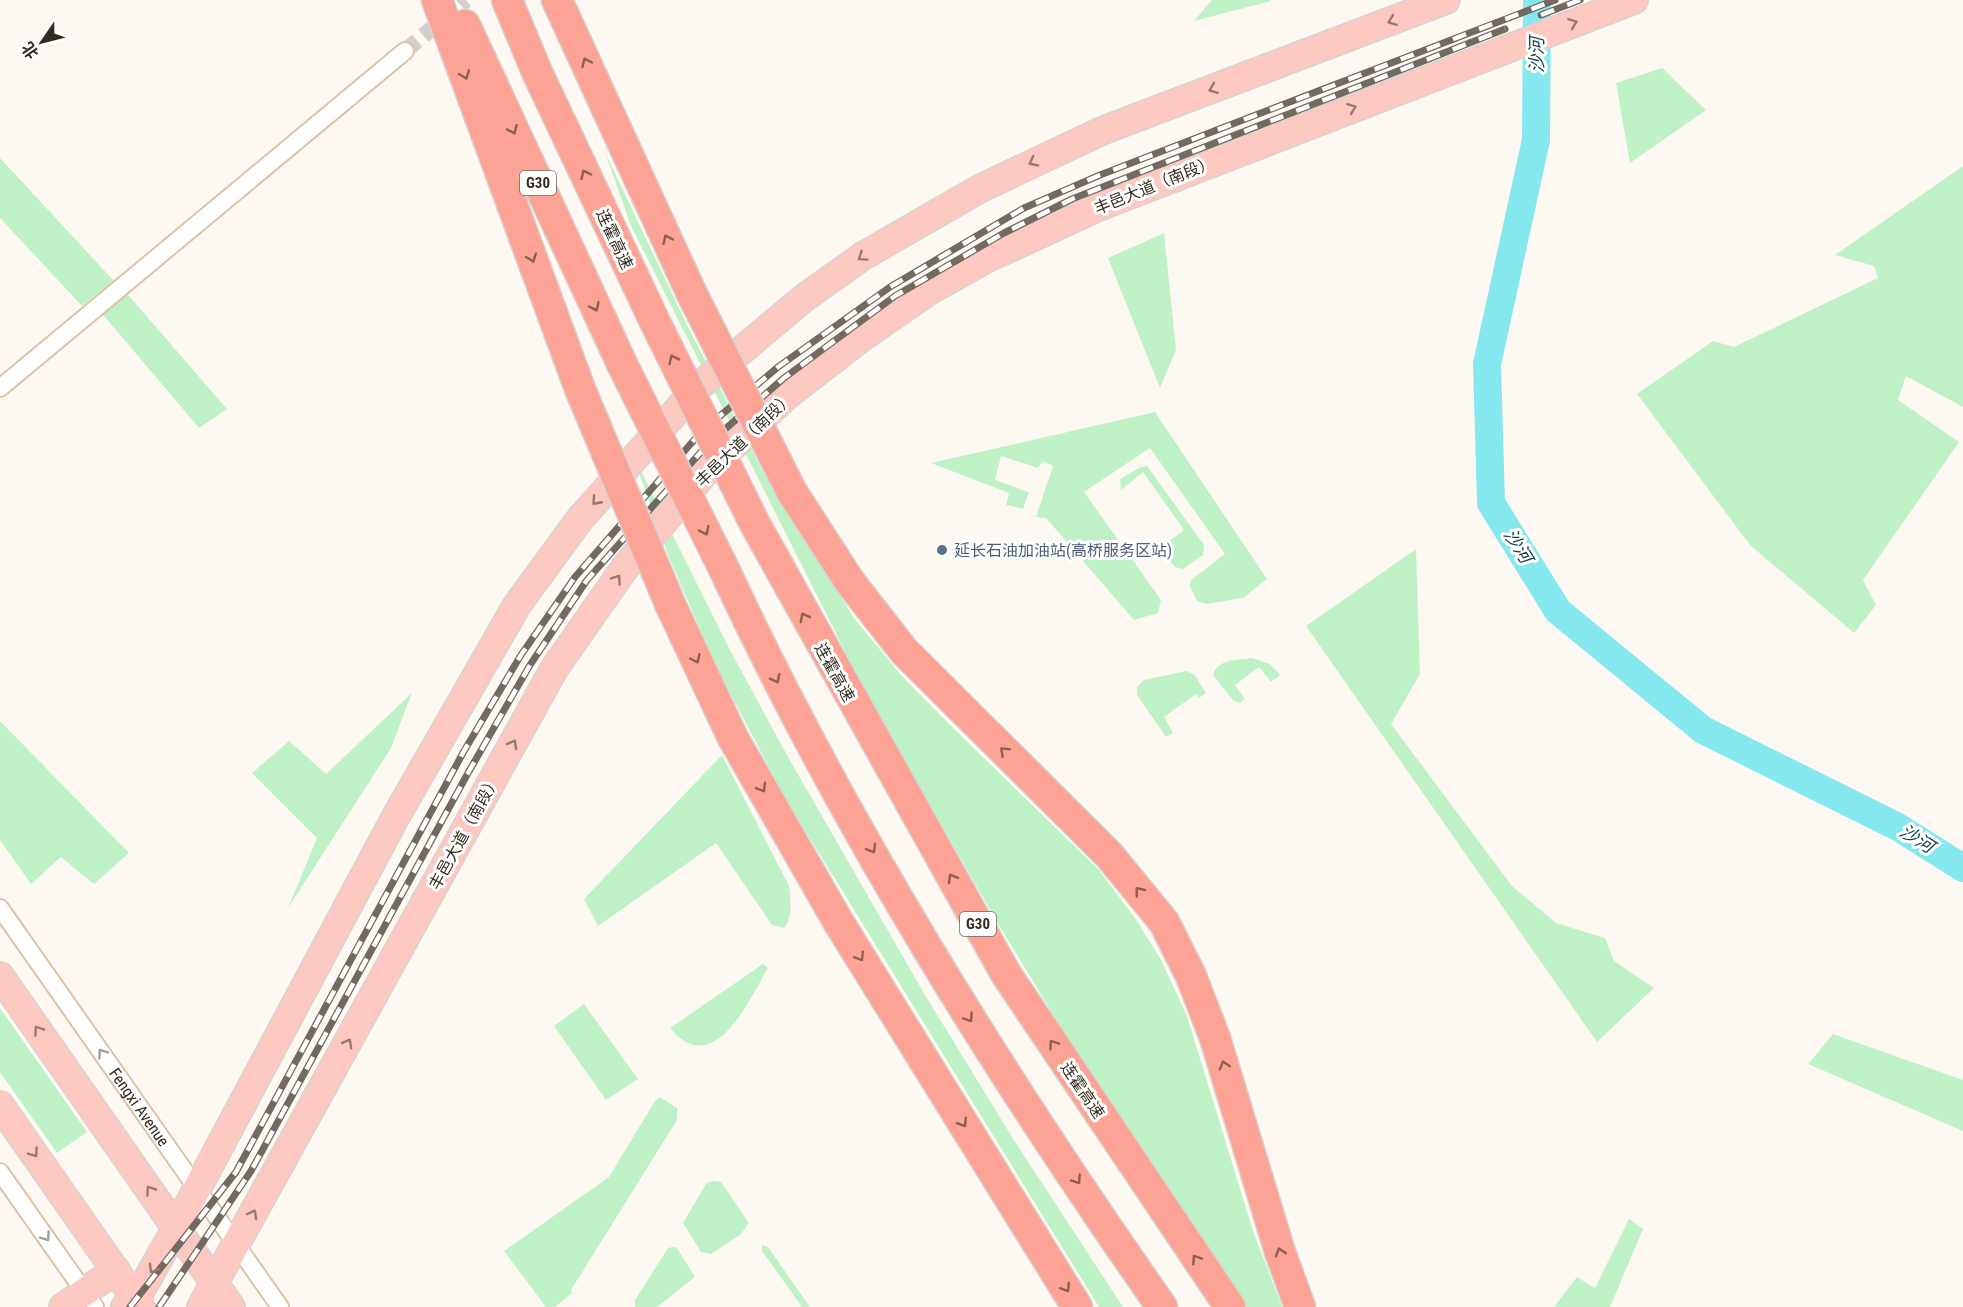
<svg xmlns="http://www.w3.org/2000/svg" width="1963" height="1307" font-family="'Roboto Condensed','Noto Sans SC',sans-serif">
	<rect width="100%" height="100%" fill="#fef8f3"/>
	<path fill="#bef2c6" d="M1212,0H1270L1271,1L1194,21Z
		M1662,68L1706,110L1630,163L1616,83Z
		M605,152L686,323L763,472L854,618L901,675L954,729L1099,870L1135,918L1160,958L1187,1016L1253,1231L1282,1307H1241L1091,1077L997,922L863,687L631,226Z
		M0,158L114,281L82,306L0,218Z
		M1963,166V407L1906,376L1898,400L1959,442L1863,580L1876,605L1854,633L1750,545L1637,394L1713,341L1734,347L1878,278L1874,266L1835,255Z
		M1164,233L1176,350L1160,388L1108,258Z
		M123,289L227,409L199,428L99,310Z
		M1155,412L1267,579L1243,598L1207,604L1197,601L1190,586L1191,580L1225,554L1150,448L1084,492L1161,600L1158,613L1134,620L1046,518L1036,517L1053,466L1043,461L1038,468L1001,456L995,480L1029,492L1023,509L1006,505L1009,493L931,463Z
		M632,453L730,650L788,757L925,995L1012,1137L1123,1307H1099L785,798L717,668L669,557Z
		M1147,466L1204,545L1203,555L1183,569L1175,567L1160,548L1184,530L1143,472L1121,490L1120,479L1141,467Z
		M1416,549L1420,674L1391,724L1512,886L1556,923L1605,938L1614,961L1654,988L1597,1042L1306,626Z
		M1252,658L1270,664L1280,675L1271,682L1259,667L1235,685L1245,699L1240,703L1233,700L1213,675C1217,659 1238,660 1252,658Z
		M1186,671L1194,674L1206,693L1199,698L1196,694L1164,717L1173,733L1166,737L1137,695V687L1144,680Z
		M412,693L391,748L288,908L317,838L252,773L289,741L326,774Z
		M0,721L129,853L94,884L61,857L31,884L0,840Z
		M722,755L789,886C791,901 793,916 784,928L772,925L716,843L598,926L584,899Z
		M763,964L768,968C749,1000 714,1081 670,1028Z
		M584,1004L638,1079L606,1100L554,1026Z
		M0,1008L87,1132L57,1153L0,1072Z
		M1833,1034L1963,1080V1131L1808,1064Z
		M660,1097L677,1108V1120L571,1290L572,1293L555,1307H546L504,1251L609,1177L655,1101Z
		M713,1181L721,1182L749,1223L740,1235L711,1254L701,1252L683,1223L706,1184Z
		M1629,1219L1643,1229L1610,1307H1554L1577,1277L1595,1288Z
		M762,1245L768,1247L810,1307H802L762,1251Z
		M673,1247L677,1248L695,1277L657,1307H635V1300L668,1248Z"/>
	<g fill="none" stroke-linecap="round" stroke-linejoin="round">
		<path stroke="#86e8ef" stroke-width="28" d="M1537,0L1536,140L1487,364L1491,503L1558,611L1703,730L1898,827L1963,868"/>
		<path stroke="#d6cfc9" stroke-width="16" stroke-dasharray="16 8" stroke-linecap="butt" d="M405,51L466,0"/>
		<g stroke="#ddc2a7" stroke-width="20">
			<g id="minor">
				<path d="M0,388L405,51"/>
				<path id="s1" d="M0,908L280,1307"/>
				<path d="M0,1172L95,1307"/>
			</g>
		</g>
		<g stroke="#d6d4d2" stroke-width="30">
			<path id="primary" d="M0,976L231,1307
				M0,1105L141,1307
				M63,1307L116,1270
				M125,1307L136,1299L176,1228L395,818L517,605L580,519L698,387L804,298L863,256L981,188L1104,130L1446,0
				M201,1307L554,669L624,569L707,470L785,397L864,336L929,291L986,259L1101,206L1634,0"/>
		</g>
		<g stroke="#d6d4d2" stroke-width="33">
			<path id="motorway" d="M437,0L580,389
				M507,0L537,72L655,322
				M557,0L691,292
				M465,25L623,366
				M792,492L850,582L904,651L1109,855L1164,922L1191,976L1215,1038L1280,1252L1300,1307
				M755,524L1006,974L1230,1307
				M724,569C844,827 999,1074 1162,1307
				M671,606L733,738L839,923L1077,1307"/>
		</g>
		<use href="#minor" stroke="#fff" stroke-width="16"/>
		<use href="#primary" stroke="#fdc8bf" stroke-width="27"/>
		<use href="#motorway" stroke="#fca395" stroke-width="30"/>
		<g stroke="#726960" stroke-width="7">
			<path id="rail" d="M1541,15L1580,0
				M130,1307L236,1172L464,751L521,655L575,577L701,432L778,367L890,287L1024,208L1100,175L1555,0
				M159,1307L251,1171L468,773L530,665L587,580L709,443L784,378L895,296L1004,233L1072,199L1505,29"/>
		</g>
		<use href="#rail" stroke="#fff" stroke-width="4.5" stroke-dasharray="14" stroke-linecap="butt"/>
		<g stroke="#d6d4d2" stroke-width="33" stroke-linecap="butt">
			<path id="motorway-bridge" d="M691,292L792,492
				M655,322L755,524
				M623,366L724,569
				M580,389L671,606"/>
		</g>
		<use href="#motorway-bridge" stroke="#fca395" stroke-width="30"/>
	</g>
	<defs><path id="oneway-chevron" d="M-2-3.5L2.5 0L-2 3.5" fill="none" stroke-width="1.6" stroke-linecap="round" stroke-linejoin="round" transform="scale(1.5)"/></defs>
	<g stroke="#98796f">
		<use href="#oneway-chevron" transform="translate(1392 21) rotate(159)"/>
		<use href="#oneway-chevron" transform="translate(1573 23) rotate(-21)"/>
		<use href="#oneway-chevron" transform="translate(1213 89) rotate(159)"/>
		<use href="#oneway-chevron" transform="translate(1352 108) rotate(-21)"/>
		<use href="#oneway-chevron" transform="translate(1033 162) rotate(153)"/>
		<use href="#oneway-chevron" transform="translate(862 257) rotate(146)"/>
		<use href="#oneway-chevron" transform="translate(596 501) rotate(132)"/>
		<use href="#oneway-chevron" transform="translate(617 579) rotate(-55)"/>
		<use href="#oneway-chevron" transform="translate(513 744) rotate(-61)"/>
		<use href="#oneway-chevron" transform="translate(38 1030) rotate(-125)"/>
		<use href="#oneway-chevron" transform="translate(348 1043) rotate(-61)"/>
		<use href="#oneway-chevron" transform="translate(34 1153) rotate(55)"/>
		<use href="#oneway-chevron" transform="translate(150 1190) rotate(-125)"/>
		<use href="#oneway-chevron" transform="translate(253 1214) rotate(-61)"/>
		<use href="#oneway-chevron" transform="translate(153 1269) rotate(120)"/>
	</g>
	<g stroke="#8e6054">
		<use href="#oneway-chevron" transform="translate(586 62) rotate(-115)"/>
		<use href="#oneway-chevron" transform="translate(465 75) rotate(70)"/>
		<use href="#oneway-chevron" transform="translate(513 130) rotate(66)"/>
		<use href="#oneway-chevron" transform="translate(585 174) rotate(-115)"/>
		<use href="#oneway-chevron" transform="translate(667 239) rotate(-115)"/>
		<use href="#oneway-chevron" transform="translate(532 258) rotate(70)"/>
		<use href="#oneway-chevron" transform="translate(595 307) rotate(65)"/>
		<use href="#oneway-chevron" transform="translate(673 359) rotate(-116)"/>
		<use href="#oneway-chevron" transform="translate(705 531) rotate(63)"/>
		<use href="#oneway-chevron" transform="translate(804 617) rotate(-118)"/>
		<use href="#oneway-chevron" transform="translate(696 659) rotate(65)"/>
		<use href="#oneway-chevron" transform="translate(776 679) rotate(63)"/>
		<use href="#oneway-chevron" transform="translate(1004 751) rotate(-136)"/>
		<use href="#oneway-chevron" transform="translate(762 788) rotate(60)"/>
		<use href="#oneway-chevron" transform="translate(872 849) rotate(60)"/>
		<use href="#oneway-chevron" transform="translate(952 878) rotate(-120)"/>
		<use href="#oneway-chevron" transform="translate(1139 891) rotate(-129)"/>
		<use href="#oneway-chevron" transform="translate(860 957) rotate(58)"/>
		<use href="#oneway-chevron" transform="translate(969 1018) rotate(56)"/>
		<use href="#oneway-chevron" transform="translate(1053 1044) rotate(-124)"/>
		<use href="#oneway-chevron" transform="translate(1224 1065) rotate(-107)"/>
		<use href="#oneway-chevron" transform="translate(963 1123) rotate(58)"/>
		<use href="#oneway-chevron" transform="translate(1077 1180) rotate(56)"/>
		<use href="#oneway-chevron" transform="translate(1280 1252) rotate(-108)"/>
		<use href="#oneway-chevron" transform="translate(1196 1259) rotate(-124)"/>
		<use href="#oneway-chevron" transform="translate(1066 1288) rotate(58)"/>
	</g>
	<g stroke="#a49f9a">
		<use href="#oneway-chevron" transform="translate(102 1053) rotate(-125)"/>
		<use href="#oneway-chevron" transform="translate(46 1237) rotate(55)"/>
	</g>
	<circle fill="#5c6f8a" stroke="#fff" stroke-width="2" cx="942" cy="550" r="6"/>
	<g text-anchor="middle" stroke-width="6" stroke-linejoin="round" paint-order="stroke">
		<g fill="#fff" stroke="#716a62" stroke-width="1.5">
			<rect x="520" y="171" width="36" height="24" rx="4.5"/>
			<rect x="960" y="912" width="36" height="24" rx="4.5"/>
		</g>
		<g font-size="15" font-weight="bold" fill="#342a1f">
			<text x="538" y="188">G30</text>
			<text x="978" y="929">G30</text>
		</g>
		<g font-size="16" fill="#342a1f" stroke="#fff">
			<text transform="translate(1154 185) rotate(-22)" y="6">丰邑大道（南段）</text>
			<text transform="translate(615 239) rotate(65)" y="6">连霍高速</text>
			<text transform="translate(744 439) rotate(-44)" y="6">丰邑大道（南段）</text>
			<text transform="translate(835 672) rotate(61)" y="6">连霍高速</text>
			<text transform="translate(464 832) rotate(-61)" y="6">丰邑大道（南段）</text>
			<text transform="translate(1083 1090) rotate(56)" y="6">连霍高速</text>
			<text dy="6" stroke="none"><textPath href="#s1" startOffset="243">Fengxi Avenue</textPath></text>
		</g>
		<g font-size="16" fill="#4e5e75" stroke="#fff" text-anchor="start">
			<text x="954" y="556">延长石油加油站(高桥服务区站)</text>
		</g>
		<g font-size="18" font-style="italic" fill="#154346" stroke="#fff">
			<text transform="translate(1537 55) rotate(-90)" y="6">沙河</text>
			<text transform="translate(1518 546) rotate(58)" y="6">沙河</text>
			<text transform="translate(1917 839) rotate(32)" y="6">沙河</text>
		</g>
	</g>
	<g transform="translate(42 42) rotate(235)" stroke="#ffffff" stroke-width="4.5" paint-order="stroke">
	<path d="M0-4.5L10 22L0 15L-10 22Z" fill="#342a1f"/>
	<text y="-9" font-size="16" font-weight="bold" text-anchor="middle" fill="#342a1f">北</text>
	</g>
</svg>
